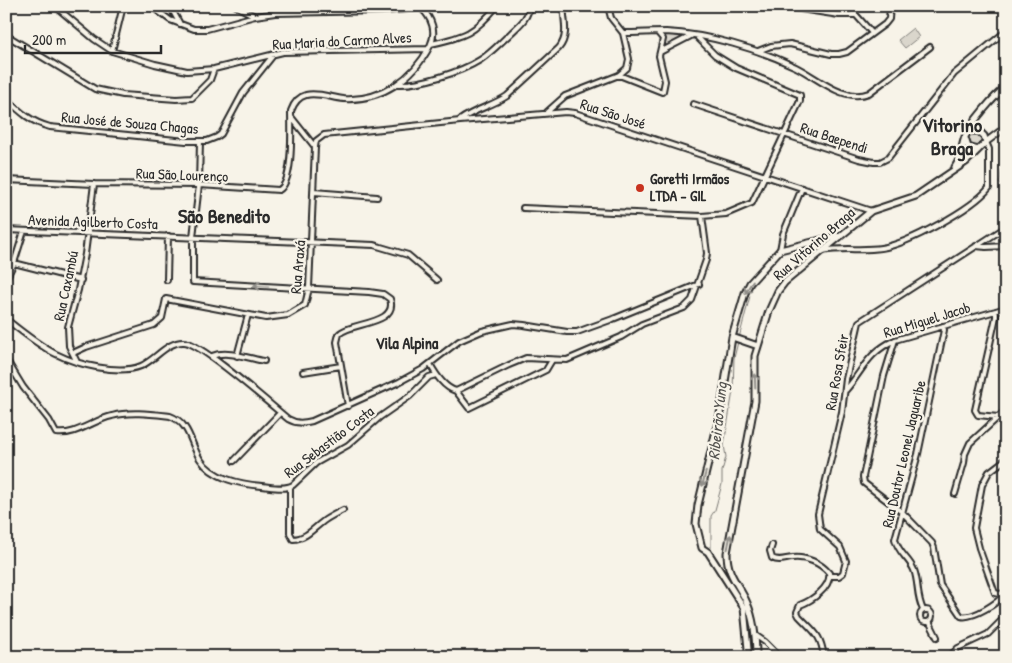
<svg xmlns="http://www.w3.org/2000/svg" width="1012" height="663" font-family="'Patrick Hand',sans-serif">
	<rect width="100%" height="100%" fill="#f7f3e8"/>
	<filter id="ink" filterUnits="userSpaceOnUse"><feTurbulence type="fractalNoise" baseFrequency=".02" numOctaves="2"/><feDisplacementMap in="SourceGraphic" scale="10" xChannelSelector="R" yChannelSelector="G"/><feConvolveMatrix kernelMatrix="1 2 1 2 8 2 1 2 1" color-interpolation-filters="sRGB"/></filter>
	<g filter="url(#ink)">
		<path fill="#dad6cc" stroke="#82807c" d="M913,28L919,37L905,48L898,40Z
			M663,33L686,35L687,37L664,47Z
			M968 140a7 7 0 1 1 14 0a7 7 0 1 1-14 0Z
			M1006,156V187L1005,188L999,183C1002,175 1000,163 1006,156Z"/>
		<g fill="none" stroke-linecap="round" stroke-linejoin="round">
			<path stroke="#7a7874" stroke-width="1" d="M739,338L750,296
				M711,548V516L715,510L722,484V471L726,457L724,445L733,391L734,358L738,342"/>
			<g stroke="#2b2b2b" stroke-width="8">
				<path id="street" d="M55,6L94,39L112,51L155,64L187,71L214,69L283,52L428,49
					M170,6L180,24
					M236,6L255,16
					M781,6L839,15H854
					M848,6L872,33
					M623,33C638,33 652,32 666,32C707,34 759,49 796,67C818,78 844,103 869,93L930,47
					M6,35L95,89L123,95L176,99L192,98L210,80L214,69
					M431,44C465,36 474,34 497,6
					M112,51L123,6
					M758,51L771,46L790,44L831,54H839L847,52L885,24L889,19L890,6
					M660,52L691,36
					M619,75L662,92L663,91L665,81L659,56L663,39L658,33
					M398,84C420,85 461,72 480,60C491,53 500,43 510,34C518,26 529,18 529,6
					M6,98C20,112 31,122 50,127L186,141H207L217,137L221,134L243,93L275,53
					M693,104L859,159L874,162H880L888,158L954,74L1006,31
					M547,112L565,96L619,75L627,68L629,59L623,33L611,18L608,6
					M292,118L315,147
					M460,120C475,109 492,106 507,96L559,48C569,36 564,21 563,6
					M200,141L199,185L193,237V282L369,292L383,294L390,299C399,325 350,322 339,334L337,342L348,406
					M6,180L94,184L199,185L279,190C294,182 291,128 291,111C294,103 298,97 306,95C318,92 332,98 344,99C381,101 413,79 430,46C437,32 432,18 421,8L384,11L275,13L255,16L207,29H194L170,20L151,6
					M314,192L377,197
					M523,208L702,216L726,214L752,203L800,101V95L736,68L715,55L698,38
					M6,230L374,245L408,255L437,280
					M976,246L986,247L1006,246
					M780,250L783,234L802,188
					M823,251C842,247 862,251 881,248C908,244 972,209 989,188V149L986,142
					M14,263L81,280
					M6,279L14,263L24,231
					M167,280L168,236
					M996,311V317L975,410L978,415L998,417
					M6,319C21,331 38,345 56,354C78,365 119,375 141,366C155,360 168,341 184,342C200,342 272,406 288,419C297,424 303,423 312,421L399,382L423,369L459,341L482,331L513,324L524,325L567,332H577L613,319L699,284
					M895,340L884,376L863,477L864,483L903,513L932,543L934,548L940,585L961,616C973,619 998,603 1006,593
					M73,353L86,347L154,325L162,318L166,299L266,318L288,315L305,305L309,288L315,147L316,141L324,135L460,121L566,112L575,113L871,211
					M212,356C227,350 248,358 264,361
					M237,356L248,315
					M6,359L23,387L49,420L56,433C76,436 93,420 112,416C130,411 152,414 170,416C190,423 190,443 200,459C213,479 240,484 262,486C272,487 285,490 293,485L316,463L348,445L380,417L410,396L429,377L436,375
					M77,362L69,346L68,327L78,290L85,254L94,184
					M430,364C436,375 444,388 456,391L509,365L526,358L567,360L621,337L642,324L684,308L692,300L706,260L707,253L702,216
					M303,372L341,366
					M846,390C864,369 867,353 895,340L1006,308
					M456,391L469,408L546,370L552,360
					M1006,459L989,472L982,485L974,528L979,548L995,593L1000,594L1006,592
					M234,461L280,413
					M290,487V533L293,539C306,539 315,527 325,520C331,516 337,513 343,510
					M955,494L964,463L965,454L970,443L1006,410
					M772,545L770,551L772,558C779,562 784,559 792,558C805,556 821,563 829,573C832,587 811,601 800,605L797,612L799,616C814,632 821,634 824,657
					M830,576H839L843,573L846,561L840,547L820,529L818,514L842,412L846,379L859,322L1006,227
					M920 616a6 6 0 1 1 12 0a6 6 0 1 1-12 0Z
					M923,610C916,595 919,583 914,570C909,558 898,553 895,539L918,454L944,330L943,326
					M929,621L937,637
					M755,635L765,642L780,657
					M949,657L958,648L988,634L1006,616"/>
			</g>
			<g stroke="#2b2b2b" stroke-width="9">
				<path id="secondary" d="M969,131H979L984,136L986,142
					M965,138L968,147L978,150
					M955,167C962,158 961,147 965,137C970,124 995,95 1006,87
					M732,337L758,346
					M747,657L748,649L744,608L708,552L702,548L696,524L698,505L720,414L732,337L745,293L750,283L780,250L837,236
					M756,657C756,639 754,619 747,603C739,584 727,576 727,553L755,401V356L769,311L778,291L785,282L871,211L916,196L966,162L986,142L1006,127"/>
			</g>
			<use href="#street" stroke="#f7f3e8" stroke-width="4"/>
			<use href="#secondary" stroke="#f7f3e8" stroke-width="5"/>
		</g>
		<defs><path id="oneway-shaft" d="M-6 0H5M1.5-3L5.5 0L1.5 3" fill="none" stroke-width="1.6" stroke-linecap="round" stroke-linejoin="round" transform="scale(1.25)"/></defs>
		<g stroke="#918f8a">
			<use href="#oneway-shaft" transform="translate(261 286) rotate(-177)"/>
			<use href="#oneway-shaft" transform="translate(749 287) rotate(121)"/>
			<use href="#oneway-shaft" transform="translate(755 381) rotate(-92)"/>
			<use href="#oneway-shaft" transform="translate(704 479) rotate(104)"/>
			<use href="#oneway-shaft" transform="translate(729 542) rotate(-79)"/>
		</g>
	</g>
	<circle fill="#c8321e" stroke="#f7f3e8" stroke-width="2" cx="640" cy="188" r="5"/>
	<g text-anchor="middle" stroke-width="4.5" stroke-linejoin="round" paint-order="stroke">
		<g font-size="15" fill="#2b2b2b" stroke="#f7f3e8">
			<text transform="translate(342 41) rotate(-3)" y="5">Rua Maria do Carmo Alves</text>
			<text transform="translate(613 114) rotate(18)" y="5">Rua São José</text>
			<text transform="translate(130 123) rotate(5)" y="5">Rua José de Souza Chagas</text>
			<text transform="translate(834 138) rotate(18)" y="5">Rua Baependi</text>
			<text transform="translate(182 175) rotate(2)" y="5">Rua São Lourenço</text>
			<text transform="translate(93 222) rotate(2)" y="5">Avenida Agilberto Costa</text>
			<text transform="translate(814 244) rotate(-41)" y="5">Rua Vitorino Braga</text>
			<text transform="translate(298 267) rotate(-85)" y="5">Rua Araxá</text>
			<text transform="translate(66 286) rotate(-78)" y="5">Rua Caxambú</text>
			<text transform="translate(927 320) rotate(-17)" y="5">Rua Miguel Jacob</text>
			<text transform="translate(837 372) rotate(-80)" y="5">Rua Rosa Sfeir</text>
			<text transform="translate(329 442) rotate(-37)" y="5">Rua Sebastião Costa</text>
			<text transform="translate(904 454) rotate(-77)" y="5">Rua Doutor Leonel Jaguaribe</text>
		</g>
		<g font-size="15" font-weight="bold" fill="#2b2b2b" stroke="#f7f3e8" text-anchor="start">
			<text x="650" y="184">Goretti Irmãos<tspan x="650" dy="17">LTDA - GIL</tspan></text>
		</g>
		<g font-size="16" font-weight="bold" fill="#2b2b2b" stroke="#f7f3e8">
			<text x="407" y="349">Vila Alpina</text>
		</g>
		<g font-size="16" font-style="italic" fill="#53524f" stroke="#f7f3e8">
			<text transform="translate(717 421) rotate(-84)" y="6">Ribeirão Yung</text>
		</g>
		<g font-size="20" font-weight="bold" fill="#2b2b2b" stroke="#f7f3e8">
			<text x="952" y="132">Vitorino<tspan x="952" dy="23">Braga</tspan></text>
			<text x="224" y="223">São Benedito</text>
		</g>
	</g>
	<rect width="1012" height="663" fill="none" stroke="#f7f3e8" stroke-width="25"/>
	<rect x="12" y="12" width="987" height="638" fill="none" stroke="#2b2b2b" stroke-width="2" filter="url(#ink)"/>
	<path d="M25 45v8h136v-8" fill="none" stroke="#2b2b2b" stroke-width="2.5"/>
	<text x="32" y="45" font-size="15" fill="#2b2b2b" stroke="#f7f3e8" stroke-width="4" paint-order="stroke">200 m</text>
</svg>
